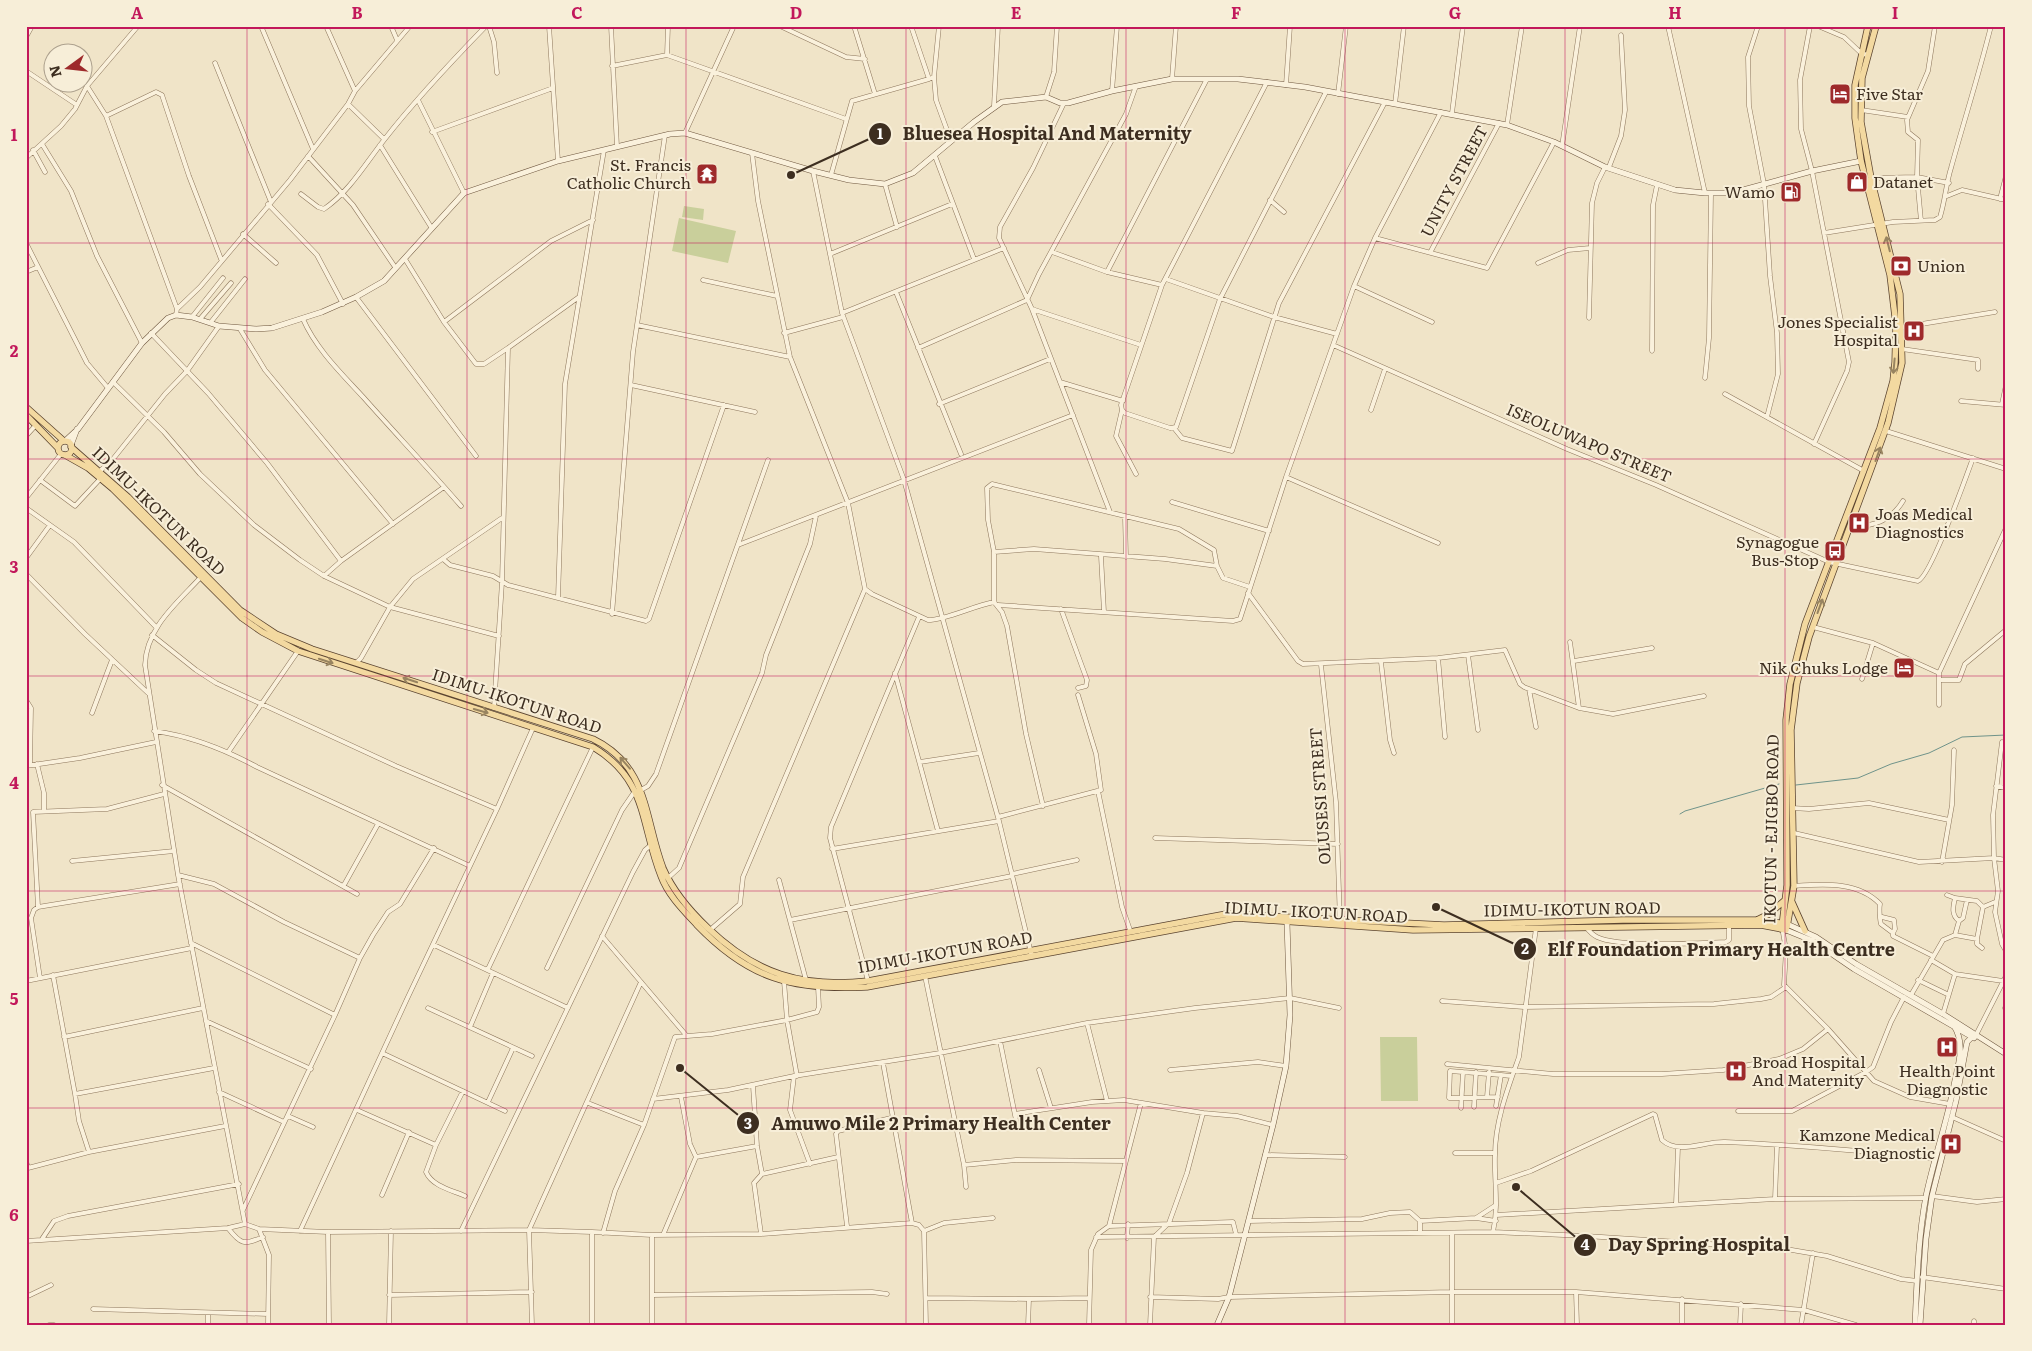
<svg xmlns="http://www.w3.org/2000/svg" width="2032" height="1351" font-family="Literata,serif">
	<rect width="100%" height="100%" fill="#f0e4c8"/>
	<path fill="#c9cf9b" d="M684,206L704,209L703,220L682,217Z
		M679,218L736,231L728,263L672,251Z
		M1380,1037H1417L1418,1101H1381Z"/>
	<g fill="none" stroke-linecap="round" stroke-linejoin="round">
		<path stroke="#6f938a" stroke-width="1" d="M1796,785L1858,778L1891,764L1929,753L1962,737L2006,735
			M1680,814L1685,811L1779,784"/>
		<g stroke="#8d765c" stroke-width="5">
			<path id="street" d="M261,26L313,149
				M326,26L355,91
				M391,26L397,40
				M489,26L494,42L497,73
				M549,26L558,161
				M611,26L617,147
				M780,26L846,57L865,59
				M854,26L875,94
				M911,26L929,79L934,77L936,100L951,141
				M1668,26L1705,193
				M1758,26L1748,57L1749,106L1764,184L1770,276L1777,333L1778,374L1767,417
				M1810,26L1800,80L1801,129L1812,171L1849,362L1847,371L1814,444
				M1818,26L1844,37L1861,53L1867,55
				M26,37L32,26
				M667,55L668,26
				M215,63L271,202
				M612,66L667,55L846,119
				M26,71L77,105
				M934,77L939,26
				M1172,79L1176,26
				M1267,82L1162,285L1121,405L1122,410L1125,413L1170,428L1176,427L1220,299L1326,92
				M1286,85L1290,26
				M87,86L106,116L177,309
				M1112,91L1117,26
				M1338,94L1346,26
				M1046,97L1054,72L1057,26
				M418,100L464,193
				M1064,103L1033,168L1000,227L999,238L1032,309L1110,512
				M348,104L384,139
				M1395,104L1404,26
				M994,106L998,26
				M1861,110L1908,117
				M1452,113L1463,26
				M106,116L156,92L162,95L189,176L221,259
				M1507,125L1522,26
				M432,132L553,88
				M685,133L734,26
				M42,144L71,191L97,256L142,343
				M380,145L431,227
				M1562,146L1580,26
				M33,150L45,172
				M752,153L758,201L790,357L848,503L865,589L872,594L928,620C946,620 973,606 994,602L1002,612L1007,626L1026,734L1043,806
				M308,156L353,205L395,267
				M935,156L974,259
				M26,158L61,126L75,109L87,86L138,26
				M1609,167L1621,136L1625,110L1621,35
				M813,171L842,313L904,480L999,821L1031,953
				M831,175L852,101L929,79
				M1871,178L1917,177L1949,183
				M885,184L897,227
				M301,194L318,207L324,209C349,192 366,163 384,140C415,100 451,62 486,26
				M1947,196L1962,190L2006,200
				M2000,199L2006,176
				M1270,200L1284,212
				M268,204L317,255L343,304
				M1921,221L1917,177L1918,140L1908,132L1907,120L1928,71L1935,26
				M1824,233L1893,222L1935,220L1940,217C1945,201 1946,184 1951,168C1964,121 1979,74 1991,26
				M243,234L276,263
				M1375,238L1487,268L1554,142
				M26,243L87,363L108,388
				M1431,251L1499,123
				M1052,252L1107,272L1162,285
				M830,254L952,204
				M405,259L444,322L476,364H484L508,348
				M1538,263L1568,250L1590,248
				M26,272L38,267
				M1107,272L1207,79
				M1166,279L1274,317L1337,334
				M703,280L777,296
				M1354,286L1432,322
				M896,292L961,454
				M356,297L476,456
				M1032,309L1141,345
				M842,313L1004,248
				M176,315L177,309L200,287L290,180L348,104L355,91L410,26
				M192,317L223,278
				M1589,318L1592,203L1597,183L1605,167
				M200,319L231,283
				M303,319C316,349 342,374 364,398C396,434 429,469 461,506
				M211,322L245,279
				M444,322L551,241L593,220
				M637,325L790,357
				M1903,327L1995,312
				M240,329L265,370L393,524
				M151,333L208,393L267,463L341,561
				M784,333L843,317
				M1333,345L1567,449L1656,485L1829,562L1918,581C1931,576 1966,477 1973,458
				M918,348L1027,300L1039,274L1126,114L1136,86
				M1902,349L1978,360V369
				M1652,351L1653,205L1657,185
				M1705,378L1709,338L1711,194
				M113,382L164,432L200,474L254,525L300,560L324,576L390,607L499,636
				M1060,382L1123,401
				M631,385L755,412
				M1725,394L1864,471
				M1961,401L2006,405
				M939,404L1050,359
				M2002,404L2006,385
				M1122,410L1116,436L1136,474
				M1371,410L1385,369
				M1174,428L1182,438L1232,451L1279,303L1385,102
				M1886,431L2006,469
				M26,436L36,425
				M100,471L113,459L165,394L187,371L219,326
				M1286,477L1438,543
				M40,480L75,506L101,478
				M26,498L61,454
				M1172,502L1269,531
				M26,508L74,542L156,627
				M1125,517L1126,557
				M1850,526C1873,527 1891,521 1903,501
				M738,545L1073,415
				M994,552L1034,549L1165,559L1217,566
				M1101,556L1104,612
				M26,558L50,525
				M443,559L450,565L493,576L508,585L646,621L649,619L724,405
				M26,574L85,634L148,693
				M324,576L341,561L444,487
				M200,578C177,603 146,628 145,665L178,875L245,1224
				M1248,593L1298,661L1303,664L1438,658L1505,650L1520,684L1524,687L1579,708L1613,714L1704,696
				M558,598L565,384L604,150
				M994,602V552L988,520L987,488L992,484L1179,529L1214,550L1217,566L1223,578L1250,587
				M998,605L1233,621L1240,619L1286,477L1354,286L1375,238L1441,112
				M1061,609L1087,680L1086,686L1078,688
				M612,614L633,352L665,135
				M1813,627L1873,643L1939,673
				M152,635L196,670L216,683L396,766L497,809
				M1570,642L1579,708
				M1468,655L1478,730
				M1438,658L1445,737
				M1574,661L1652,648
				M1381,662L1390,740L1394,753
				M356,663L361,658L390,607L413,579L502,518
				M1321,665L1336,802L1340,922
				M895,673L938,831
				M1862,679L1873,643
				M1939,680H1959L1965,664L2006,630
				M1529,689L1536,727
				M26,700L31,708L30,765
				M1939,705V673L2006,528
				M494,708L502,582L508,348L579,297
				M92,713L112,660
				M154,731C192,736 224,749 257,767L470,866
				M2002,742L1993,815L1994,858L1998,891L1995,912L2002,944L2006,951
				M229,751L298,651
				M920,762L979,753
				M37,764L44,793V811
				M26,766L80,758L156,742
				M162,785L357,894
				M1996,786L2006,788
				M641,790L648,786L656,774L768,460
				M1098,791L1122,907L1130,930
				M1792,808L1809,809L1869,803L1949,820
				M998,817L1101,790L1096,754L1078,695
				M1794,833L1919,862L1994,858L2006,860
				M1155,838L1338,844
				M832,849L999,821
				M72,861L174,851
				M1942,862L1952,805L1954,750
				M1012,874L1077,860
				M178,875L214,884L284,922L360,958
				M668,878L679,868L762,673L766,655L810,544L816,516
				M779,880L806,980
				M344,885L378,824
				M1794,886C1823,884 1858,881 1880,904C1879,909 1880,921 1881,924L1893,933V936L1933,956
				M1955,898L1977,901L1983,907
				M38,907L33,812L107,809L164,794
				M1882,917L1894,920L1895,929L1893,933
				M790,920L1012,876
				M1959,921L1963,918L1967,900
				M1586,927C1589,931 1593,935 1597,937C1620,948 1698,943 1726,942L1729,940V926
				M710,930L740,904L743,877L865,589
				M1783,933L1786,950L1784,985L1828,1029L1874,1081L1910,1097L1950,1104
				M1955,935L1977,939
				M602,936L686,1035
				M191,943L335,1015L243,1210
				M434,945L568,1008
				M1982,948L1977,944V939L1983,907L1995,902
				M1931,960L1955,974L2003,981
				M547,968L622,810L635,791
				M488,969L593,747
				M53,975L75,1094
				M925,976L964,1165L966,1187
				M40,978L31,918L34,910L38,907L180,884
				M1918,980L1947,994
				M26,981L192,948
				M784,981L787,1020L797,1076
				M868,981L830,838L831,827L919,617
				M1911,995L1943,940L1955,935L1959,921C1951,915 1953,907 1955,898L1947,895
				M1442,1001L1524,1007L1714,1004L1761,999L1771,997L1786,987
				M428,1008L532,1056
				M2005,1008H2006
				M1943,1014L1955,974
				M335,1015L360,958L373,935L388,912L400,904L434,848
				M206,1021L311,1069
				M1087,1023L1107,1101
				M470,1027L493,973
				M64,1037L203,1008
				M1975,1037L2006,976
				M1000,1041L1017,1125
				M382,1053L505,1111
				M883,1063L912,1223
				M1447,1064L1553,1074H1662L1723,1070L1779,1059L1803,1049L1828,1029
				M214,1068L75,1094L79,1121L89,1152L225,1126
				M1039,1070L1051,1108
				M1170,1070L1258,1062L1286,1066
				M794,1076L790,1110L810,1164
				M753,1086L757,1146L762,1174
				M463,1091L436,1145L426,1172C432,1186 451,1190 465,1196
				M219,1092L284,1122
				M681,1097L690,1144L696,1157
				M1487,1097L1489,1072
				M1498,1097L1449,1098L1450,1071L1501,1075
				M653,1099L728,1090L794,1076L940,1053L1087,1023L1195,1008L1290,998L1339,1008
				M488,1102L513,1048
				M588,1103L644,1125
				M1496,1106L1501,1075L1511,1076
				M1474,1107L1476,1072
				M1461,1108L1463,1072
				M357,1110L436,1145
				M1738,1111H1792L1866,1072L1873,1067L1891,1022L1904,997
				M1015,1114L1092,1102L1124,1100L1203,1113L1237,1116L1273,1125
				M288,1116L313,1127
				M1952,1117L2006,1141
				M1455,1153H1494
				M1265,1155L1345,1157
				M26,1161L28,1168L89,1152
				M964,1165L1016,1160L1126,1161
				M1496,1183L1531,1171L1653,1114L1655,1115L1662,1140C1678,1155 1705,1141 1725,1142C1795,1145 1865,1151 1935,1159
				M382,1195L409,1132
				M1932,1196L1977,1202L2006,1199
				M1775,1199L1777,1145
				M1676,1204L1678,1147
				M1496,1215L1775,1199L1926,1198
				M1476,1218L1496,1205
				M1249,1221L1362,1219L1390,1213L1410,1212L1420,1221
				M847,1226L836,1134L838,1131L891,1118
				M1109,1226L1141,1103
				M228,1228C241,1245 244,1245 263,1237
				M259,1229L269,1255L268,1325
				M300,1231L407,999L497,809L533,728
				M461,1231L633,872L645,850L651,845
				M924,1231L944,1223L993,1218
				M328,1232L329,1325
				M592,1232L652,1235L761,1234L912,1223L919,1225L924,1231L926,1325
				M1493,1232C1499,1206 1494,1181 1495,1155C1495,1121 1508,1088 1519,1057L1536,928
				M603,1233L615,1191L644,1125L675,1037L712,1034L787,1020L817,1012L819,1007L818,987
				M1420,1233V1221L1476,1218L1496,1221
				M761,1234L754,1183L762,1174L838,1157
				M663,1235L696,1157L757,1146
				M1096,1237L1493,1232L1586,1236L1786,1249L1827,1256L1901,1279L1917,1281
				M1127,1238L1128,1224
				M42,1239L54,1221L68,1216L239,1184
				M26,1241L228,1228L245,1224L259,1229L328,1232L529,1230L592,1232V1325
				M1922,1277L2006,1289
				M1576,1292L1577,1325
				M389,1295L532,1292
				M652,1295L872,1292L887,1294
				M26,1297L51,1285
				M1150,1297L1218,1299L1229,1297L1452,1292H1576L1804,1310L1856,1325
				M926,1298L1029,1299L1028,1325
				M1029,1299L1089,1298
				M93,1309L268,1314
				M49,1325H54
				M208,1325V1313
				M389,1325L391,1231
				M532,1325L529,1230L641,982
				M652,1325V1235
				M1089,1325L1091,1250L1098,1234L1109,1226L1233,1222L1236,1234
				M1150,1325L1154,1237L1169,1223L1187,1173L1203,1113
				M1452,1325V1233
				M1682,1325V1299
				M1740,1325L1741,1304
				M1801,1325L1813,1253
				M1974,1325V1321"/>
		</g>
		<g stroke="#6f573f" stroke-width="6">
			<path id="secondary" d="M65,441L78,429L142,343L168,318L176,315L192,317L219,326L256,329L272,328L322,312L356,297L384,281L464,193L558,161L670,134L685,133L813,171L849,180L885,184L913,173L974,122L1002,102L1046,97L1060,103H1068L1112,91L1172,79H1238L1305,87L1507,125L1554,142L1605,167L1675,190L1705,193H1732L1812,171L1861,161
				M71,445L77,429
				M1787,924L1816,937L1856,964L1943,1014L2006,1054
				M1786,930L1813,941L1854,969L1974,1038
				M1217,1325L1229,1297L1273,1125L1286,1066L1290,1015L1287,923
				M1915,1325C1917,1282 1918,1238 1926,1196C1934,1158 1947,1122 1954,1085C1958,1065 1966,1045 1954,1026
				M1920,1325L1926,1239L1932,1196L1956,1101L1967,1042L1972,1037"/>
		</g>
		<g stroke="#5b4430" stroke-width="7">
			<path id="primary" d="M26,407L64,441
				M26,415L58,448
				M58 448a7 7 0 1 1 14 0a7 7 0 1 1-14 0Z
				M71,447L128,497L240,610L276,634L312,649L593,739C649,766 644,818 663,868C673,891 690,911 708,928C756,974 801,988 868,981L1226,914L1444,925L1623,920H1755L1787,924
				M65,455L88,468L113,489L242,618L262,632L298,651L593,747C648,780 640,823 661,876C668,895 683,910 697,925C749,979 793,991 867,987L1236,918L1413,930L1761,925L1786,930
				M1792,902L1805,931
				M1757,920L1769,914L1784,901
				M1782,926L1787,885L1786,720L1790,684L1805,624L1880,428L1893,381L1895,362L1896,325L1890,275L1861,161L1855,118V85L1868,26
				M1787,927L1794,886L1791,730L1797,683L1809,637L1888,423L1902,363L1900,294L1871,178L1861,122L1862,78L1876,26"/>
		</g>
		<use href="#street" stroke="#faf1dc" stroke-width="4"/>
		<use href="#secondary" stroke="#faf1dc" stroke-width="5"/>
		<use href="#primary" stroke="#f3d9a0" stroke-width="5.5"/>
	</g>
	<defs><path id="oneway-shaft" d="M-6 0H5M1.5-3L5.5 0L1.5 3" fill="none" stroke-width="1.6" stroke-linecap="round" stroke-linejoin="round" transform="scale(1.25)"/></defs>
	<g stroke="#988460">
		<use href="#oneway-shaft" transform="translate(1888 244) rotate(-104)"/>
		<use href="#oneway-shaft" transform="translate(1894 366) rotate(95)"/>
		<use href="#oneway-shaft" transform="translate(1878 454) rotate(-70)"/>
		<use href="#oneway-shaft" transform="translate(1820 606) rotate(-70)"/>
		<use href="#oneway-shaft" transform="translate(326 661) rotate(18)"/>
		<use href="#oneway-shaft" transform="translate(410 680) rotate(-162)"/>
		<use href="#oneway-shaft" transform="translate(481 711) rotate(16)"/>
		<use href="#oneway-shaft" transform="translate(625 763) rotate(-131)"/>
	</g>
	<path fill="none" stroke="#c2185b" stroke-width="1" stroke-opacity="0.55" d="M247,26V1325M467,26V1325M686,26V1325M906,26V1325M1126,26V1325M1345,26V1325M1565,26V1325M1785,26V1325M26,243H2006M26,459H2006M26,676H2006M26,891H2006M26,1108H2006"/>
	<defs>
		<g id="hotel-square" transform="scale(1.125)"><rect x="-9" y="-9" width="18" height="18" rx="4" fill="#9e2a2b" stroke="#f7eed8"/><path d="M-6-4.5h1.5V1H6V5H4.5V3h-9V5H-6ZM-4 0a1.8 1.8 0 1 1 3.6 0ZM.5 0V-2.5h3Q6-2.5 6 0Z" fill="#fff"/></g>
		<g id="temple-square" transform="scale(1.125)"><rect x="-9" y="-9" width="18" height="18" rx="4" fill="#9e2a2b" stroke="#f7eed8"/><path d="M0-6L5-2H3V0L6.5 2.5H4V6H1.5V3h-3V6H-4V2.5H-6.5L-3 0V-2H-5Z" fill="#fff"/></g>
		<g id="shop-square" transform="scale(1.125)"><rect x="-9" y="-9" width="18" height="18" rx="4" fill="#9e2a2b" stroke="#f7eed8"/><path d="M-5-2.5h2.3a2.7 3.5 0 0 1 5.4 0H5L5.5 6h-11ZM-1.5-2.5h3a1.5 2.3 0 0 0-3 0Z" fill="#fff"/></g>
		<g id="fuel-square" transform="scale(1.125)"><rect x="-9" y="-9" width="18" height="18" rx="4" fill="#9e2a2b" stroke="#f7eed8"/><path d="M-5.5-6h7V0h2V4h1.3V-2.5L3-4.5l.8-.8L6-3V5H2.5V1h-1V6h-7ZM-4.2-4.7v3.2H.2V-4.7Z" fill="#fff"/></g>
		<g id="bank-square" transform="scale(1.125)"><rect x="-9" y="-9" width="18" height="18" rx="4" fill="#9e2a2b" stroke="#f7eed8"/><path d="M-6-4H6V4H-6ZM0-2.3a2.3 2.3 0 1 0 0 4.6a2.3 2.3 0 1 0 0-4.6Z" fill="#fff"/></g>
		<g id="hospital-square" transform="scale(1.125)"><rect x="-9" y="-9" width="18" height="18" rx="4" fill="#9e2a2b" stroke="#f7eed8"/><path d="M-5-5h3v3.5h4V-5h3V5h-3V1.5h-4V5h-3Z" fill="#fff"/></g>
		<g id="bus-square" transform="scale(1.125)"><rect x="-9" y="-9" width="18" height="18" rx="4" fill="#9e2a2b" stroke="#f7eed8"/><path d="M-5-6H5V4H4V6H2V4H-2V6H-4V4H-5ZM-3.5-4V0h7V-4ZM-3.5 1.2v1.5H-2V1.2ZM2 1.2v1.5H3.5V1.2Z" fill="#fff"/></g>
	</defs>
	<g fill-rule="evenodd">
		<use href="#hotel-square" x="1840" y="94"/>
		<use href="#temple-square" x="707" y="174"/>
		<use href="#shop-square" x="1857" y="182"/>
		<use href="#fuel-square" x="1791" y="192"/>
		<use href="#bank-square" x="1901" y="266"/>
		<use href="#hospital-square" x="1914" y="331"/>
		<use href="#hospital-square" x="1859" y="523"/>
		<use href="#bus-square" x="1835" y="551"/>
		<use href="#hotel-square" x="1904" y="668"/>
		<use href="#hospital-square" x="1947" y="1047"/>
		<use href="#hospital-square" x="1736" y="1071"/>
		<use href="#hospital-square" x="1951" y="1144"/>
	</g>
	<g text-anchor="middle" stroke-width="4" stroke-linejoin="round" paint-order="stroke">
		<g font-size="16" fill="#3d2e20" stroke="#f7eed8" text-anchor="end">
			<text x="1856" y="100" text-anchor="start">Five Star</text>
			<text x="691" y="171">St. Francis<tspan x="691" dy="18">Catholic Church</tspan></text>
			<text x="1873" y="188" text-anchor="start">Datanet</text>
			<text x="1775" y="198">Wamo</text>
			<text x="1917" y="272" text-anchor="start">Union</text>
			<text x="1898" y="328">Jones Specialist<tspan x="1898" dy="18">Hospital</tspan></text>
			<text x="1875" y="520" text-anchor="start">Joas Medical<tspan x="1875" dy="18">Diagnostics</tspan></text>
			<text x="1819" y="548">Synagogue<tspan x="1819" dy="18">Bus-Stop</tspan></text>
			<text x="1888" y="674">Nik Chuks Lodge</text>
			<text x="1752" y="1068" text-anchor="start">Broad Hospital<tspan x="1752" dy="18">And Maternity</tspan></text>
			<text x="1947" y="1077" text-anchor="middle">Health Point<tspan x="1947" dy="18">Diagnostic</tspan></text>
			<text x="1935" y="1141">Kamzone Medical<tspan x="1935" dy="18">Diagnostic</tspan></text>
		</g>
		<g font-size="16" fill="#3d2e20" stroke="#f7eed8">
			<text transform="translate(1454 181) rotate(-62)" y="6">UNITY STREET</text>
			<text transform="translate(1589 443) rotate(23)" y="6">ISEOLUWAPO STREET</text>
			<text transform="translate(159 511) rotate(44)" y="6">IDIMU-IKOTUN ROAD</text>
			<text transform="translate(517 701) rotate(18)" y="6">IDIMU-IKOTUN ROAD</text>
			<text transform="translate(1320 796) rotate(-94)" y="6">OLUSESI STREET</text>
			<text transform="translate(1771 829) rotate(-89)" y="6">IKOTUN - EJIGBO ROAD</text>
			<text transform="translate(1572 909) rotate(-1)" y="6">IDIMU-IKOTUN ROAD</text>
			<text transform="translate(1316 912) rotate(3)" y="6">IDIMU - IKOTUN ROAD</text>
			<text transform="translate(945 952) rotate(-10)" y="6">IDIMU-IKOTUN ROAD</text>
		</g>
	</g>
	<path fill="none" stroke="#3d2e20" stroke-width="2" d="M791 175L880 134M1436 907L1525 949M680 1068L748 1123M1516 1187L1585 1245"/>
	<g fill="#3d2e20" stroke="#f7eed8" stroke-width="2">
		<circle cx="791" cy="175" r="5"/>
		<circle cx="1436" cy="907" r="5"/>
		<circle cx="680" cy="1068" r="5"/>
		<circle cx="1516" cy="1187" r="5"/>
		<circle cx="880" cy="134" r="12"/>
		<circle cx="1525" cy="949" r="12"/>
		<circle cx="748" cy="1123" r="12"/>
		<circle cx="1585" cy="1245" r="12"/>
	</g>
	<g font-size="15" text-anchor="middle" font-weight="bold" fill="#fff">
		<text x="880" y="139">1</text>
		<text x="1525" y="954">2</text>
		<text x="748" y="1129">3</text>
		<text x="1585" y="1250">4</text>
	</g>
	<g font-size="18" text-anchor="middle" font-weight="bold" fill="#3d2e20" stroke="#f7eed8" stroke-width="4" stroke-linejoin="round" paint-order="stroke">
		<text x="1047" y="140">Bluesea Hospital And Maternity</text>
		<text x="1721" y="956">Elf Foundation Primary Health Centre</text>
		<text x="941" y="1130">Amuwo Mile 2 Primary Health Center</text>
		<text x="1699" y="1251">Day Spring Hospital</text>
	</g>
	<rect width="2032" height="1351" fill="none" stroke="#f7eed8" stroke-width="55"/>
	<g transform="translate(68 68) rotate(255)"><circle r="24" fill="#f7eed8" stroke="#ada18e"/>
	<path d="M0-4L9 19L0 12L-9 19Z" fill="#9e2a2b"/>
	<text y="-8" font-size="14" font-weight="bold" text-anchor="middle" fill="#3d2e20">N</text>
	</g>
	<rect x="28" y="28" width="1976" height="1296" fill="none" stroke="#c2185b" stroke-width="2"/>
	<g font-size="16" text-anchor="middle" font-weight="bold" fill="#c2185b">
		<text x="137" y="19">A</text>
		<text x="357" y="19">B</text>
		<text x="577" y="19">C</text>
		<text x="796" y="19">D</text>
		<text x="1016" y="19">E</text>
		<text x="1236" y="19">F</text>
		<text x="1455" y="19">G</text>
		<text x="1675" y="19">H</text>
		<text x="1895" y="19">I</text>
		<text x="14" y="141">1</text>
		<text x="14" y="357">2</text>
		<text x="14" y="573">3</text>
		<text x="14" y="789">4</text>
		<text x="14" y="1005">5</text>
		<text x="14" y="1221">6</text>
	</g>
</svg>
